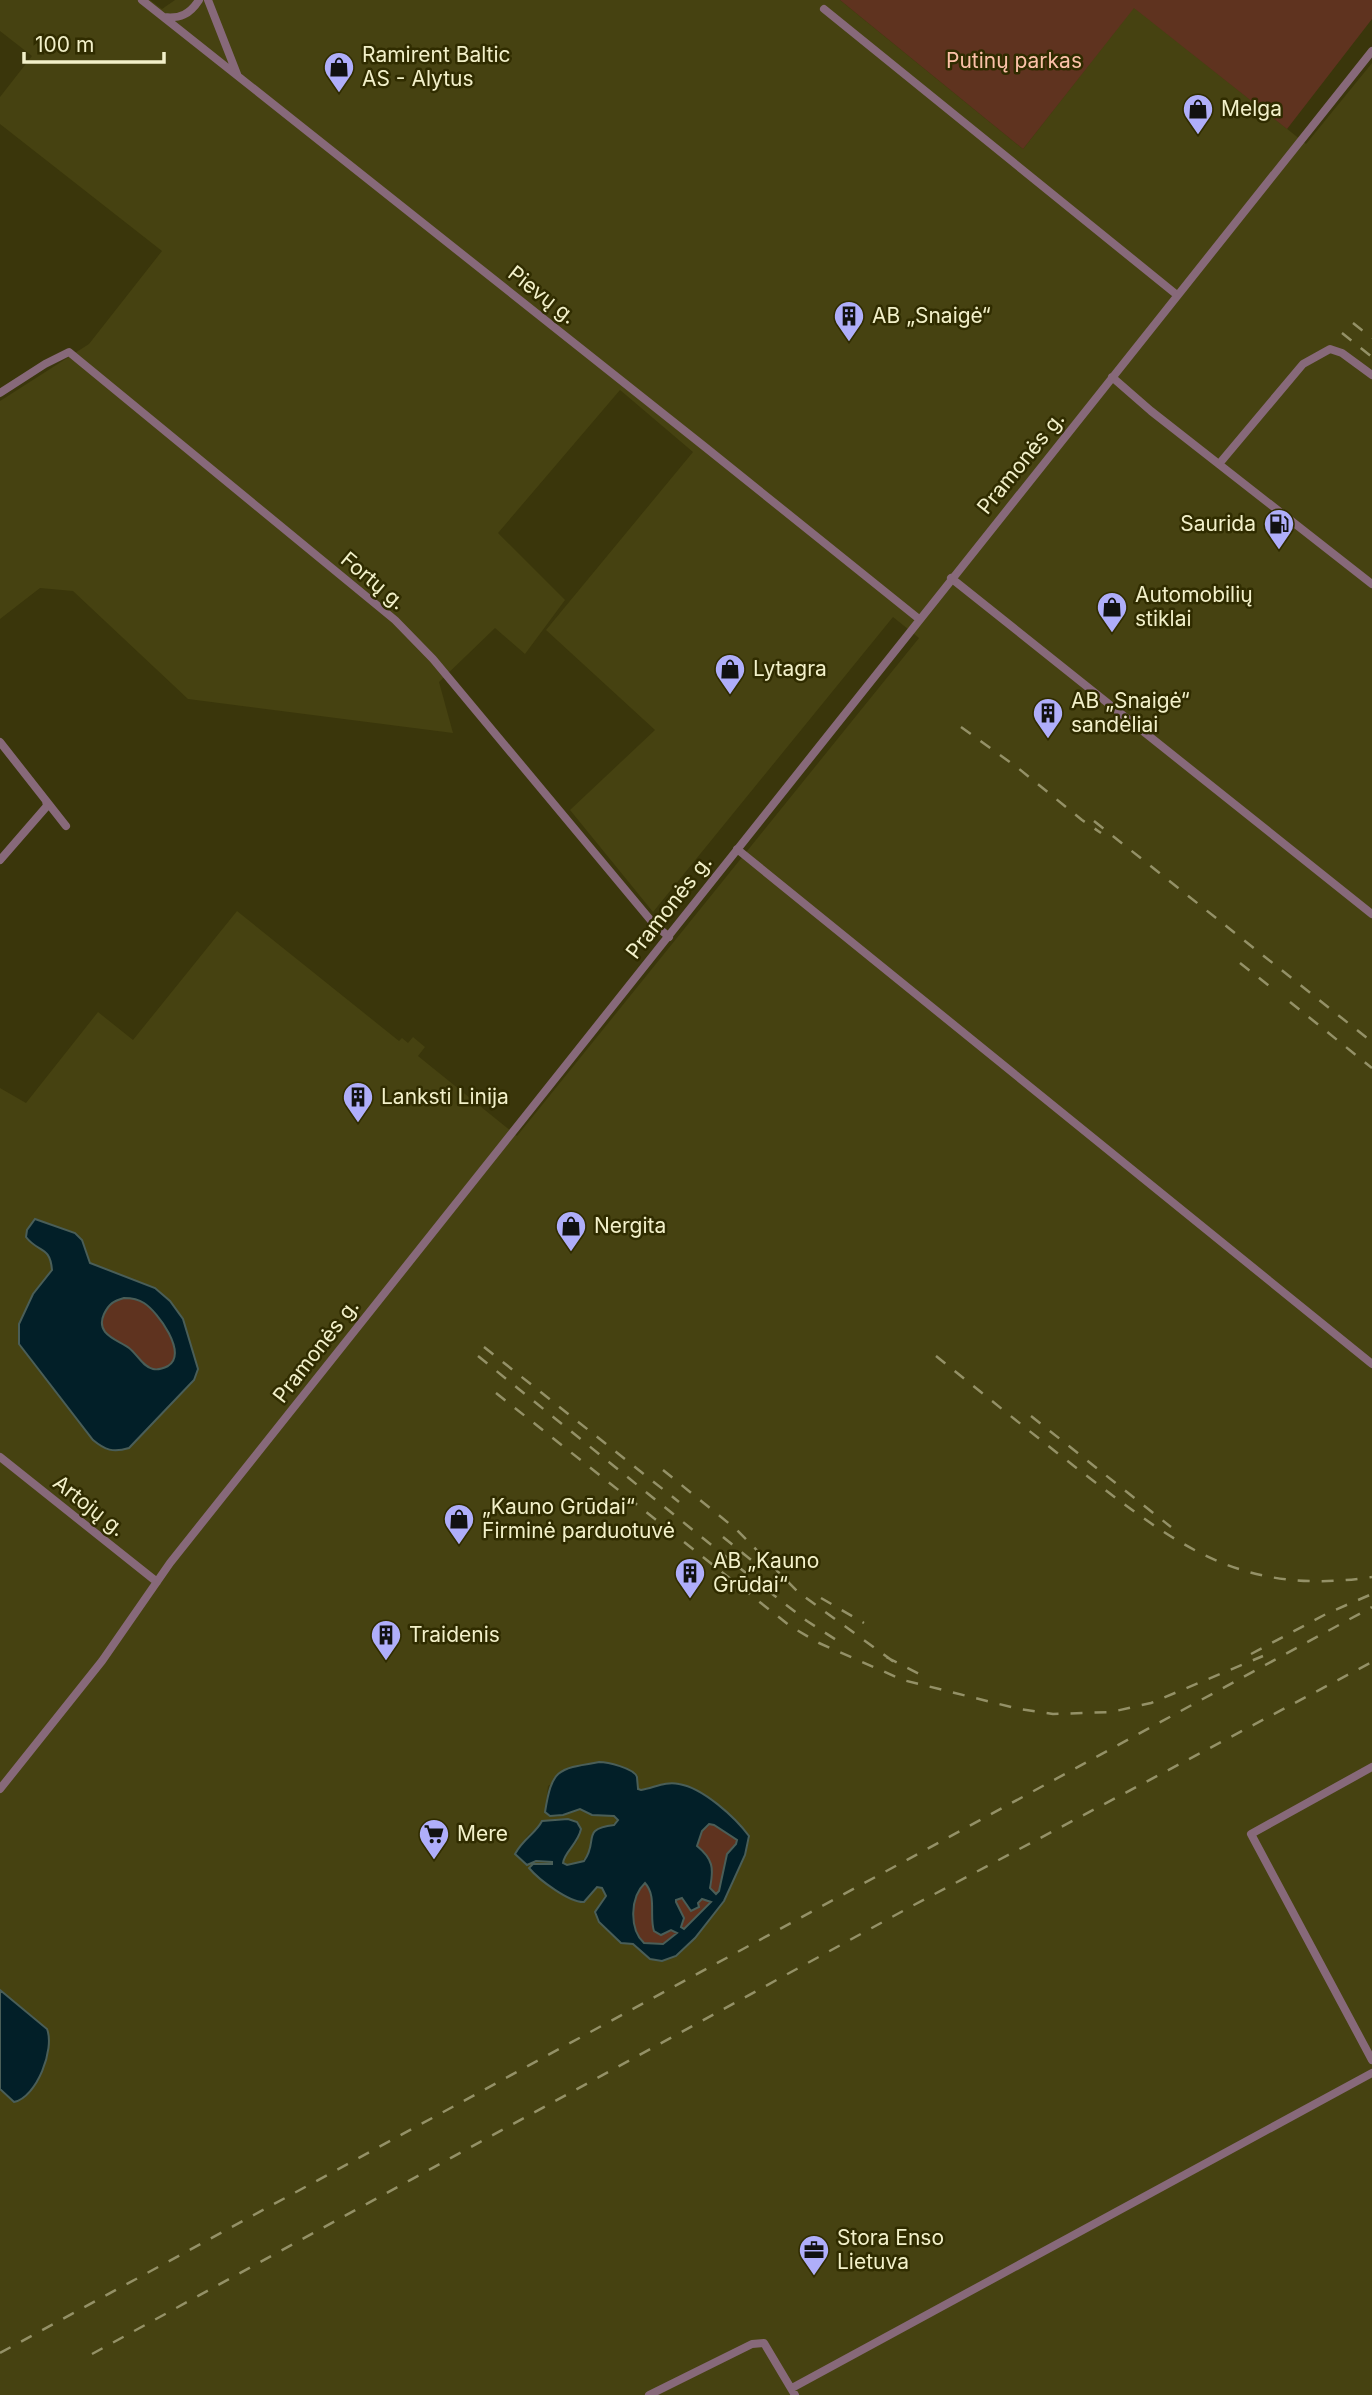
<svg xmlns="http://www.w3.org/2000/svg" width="1372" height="2395" font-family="Inter,sans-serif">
	<rect width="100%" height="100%" fill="#3a360b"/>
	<path fill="#464211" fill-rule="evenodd" d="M0,0H150L162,9L175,0H840L1023,149L1134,7L1306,144L1372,63V2395H0V1088L26,1103L98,1012L133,1040L237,911L399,1041L402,1038L408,1043L413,1037L425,1047L418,1056L517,1136L919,638L893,617L653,912L570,810L655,730L546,630L693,452L620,390L498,533L565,600L525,654L495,628L439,682L453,733L188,699L73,591L40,588L0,619V401L89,344L162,251L0,124V97L32,56L0,31ZM599,1762L638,1782V1789L641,1790L662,1784H680L725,1811L750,1838L740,1866L680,1952L650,1959L633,1944L621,1943L599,1922L597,1908L606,1894L602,1888L600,1887L594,1889L589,1897L581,1903L567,1897L534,1873L533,1864H552V1862L536,1861L526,1865L517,1857L516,1851L529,1834L539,1827L542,1821L568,1819L581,1829L577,1842L564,1857L563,1863L567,1865L580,1863L589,1853L594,1831L617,1822L614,1816L592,1815L580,1809L557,1817L550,1816L545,1812L548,1786L582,1765Z"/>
	<path fill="#5f331f" d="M840,0H1372V19L1287,129L1134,8L1023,149Z
		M124,1298C131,1298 138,1299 144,1303C158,1312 188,1353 168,1366C164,1368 157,1370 153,1369C143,1367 137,1354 129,1348C116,1339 95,1334 105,1314C109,1304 113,1301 124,1298Z
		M709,1824L714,1825L737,1840L736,1844L727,1854L719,1891L716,1894L710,1887C714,1871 711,1857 697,1846L702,1831Z
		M645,1883C655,1892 653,1914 652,1927L664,1934L671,1930L677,1933C669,1946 657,1943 644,1943C628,1929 631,1898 645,1883Z
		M682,1897L691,1911L699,1907L698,1903L702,1899L711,1902L684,1929L681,1927L684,1918L676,1902V1900Z"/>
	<path fill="#021f28" stroke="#4a5e58" stroke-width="2" fill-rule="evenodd" d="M35,1219L75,1233L82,1240L90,1263L155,1288L170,1301L183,1319L198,1369L194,1380L129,1448C113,1453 105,1450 93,1440L19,1344V1324L33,1294L52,1270C50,1245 38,1253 26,1237L27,1230ZM124,1298C131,1298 138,1299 144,1303C158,1312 188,1353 168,1366C164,1368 157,1370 153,1369C143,1367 137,1354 129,1348C116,1339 95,1334 104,1314C109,1304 113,1301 124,1298Z
		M599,1762C607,1762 634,1768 637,1777C637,1778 638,1788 638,1789L641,1790C654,1788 665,1781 679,1784C703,1788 735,1817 749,1836L745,1855L724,1901L695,1938L676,1956L662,1961L650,1959L633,1944L621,1943L599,1922L595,1912L606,1896L602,1888L597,1887L584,1902C570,1903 539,1880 529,1868L533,1864H552V1862L536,1861L527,1865L515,1854C523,1839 536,1833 542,1821L568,1819L577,1822L581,1829C578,1844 564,1852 563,1863L567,1865L584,1861C599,1841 580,1829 614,1825L618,1820L614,1816L592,1815L580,1809L563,1815L550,1816L545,1812C552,1769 557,1769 599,1762ZM709,1824L714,1825L737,1840L736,1844L727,1854L719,1891L716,1894L710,1888C714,1868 713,1859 697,1846L702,1831ZM645,1883C657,1896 649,1916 654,1931L661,1935L671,1930L677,1933L663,1944L644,1943C629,1929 630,1897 645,1883ZM682,1898L691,1911L699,1907L698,1903L702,1899L711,1902L684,1929L681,1927L684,1918L676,1902V1900Z
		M0,1990L47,2029C55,2049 37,2097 14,2102L0,2089Z"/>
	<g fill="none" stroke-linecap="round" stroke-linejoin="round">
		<path stroke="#87697a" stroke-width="8" d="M142,0L705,447L919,619
			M208,0L237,74
			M824,9L1177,295
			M164,17C180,19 190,14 199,0
			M1112,377L1151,411L1372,584
			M0,393L45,364L69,352L395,620L433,659L653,923L669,937
			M1219,464L1303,364L1330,349L1342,353L1372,375
			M951,578L1372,914
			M0,742L66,826
			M737,849L1372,1364
			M0,860L47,806L46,801
			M0,1457L157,1582
			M1372,1767L1251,1834L1372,2060
			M0,1789L102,1661L170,1563L1372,51
			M792,2388L1372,2073
			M649,2395L752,2344L764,2343L795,2395"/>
		<path stroke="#949167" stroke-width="2.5" stroke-dasharray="12 12" stroke-linecap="butt" d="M1353,323L1372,338
			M1342,333L1372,357
			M961,727L1018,768L1082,820L1101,833
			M1094,821L1372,1042
			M1240,963L1277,992
			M1290,1002L1372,1068
			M484,1347L679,1502
			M478,1356L746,1573
			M936,1356C986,1396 1036,1437 1087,1476C1182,1549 1245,1596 1372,1577
			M496,1393L790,1626L819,1643L903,1680L1019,1709L1053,1714L1111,1712L1151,1703L1263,1656
			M1031,1416L1171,1527
			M663,1470L737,1530L798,1592L894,1662
			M723,1537L761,1568
			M767,1590L807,1621L844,1645
			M821,1598L864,1623
			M1251,1654L1328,1613L1372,1594
			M886,1657L927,1678
			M0,2353L1372,1607
			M92,2354L912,1906L1372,1662"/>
	</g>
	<defs>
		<g id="shop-pin" transform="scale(1.575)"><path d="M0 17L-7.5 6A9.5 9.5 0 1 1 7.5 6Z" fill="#afaefa" stroke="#302c00"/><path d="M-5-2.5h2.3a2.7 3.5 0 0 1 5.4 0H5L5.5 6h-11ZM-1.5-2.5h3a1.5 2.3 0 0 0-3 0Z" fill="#111"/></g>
		<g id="building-pin" transform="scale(1.575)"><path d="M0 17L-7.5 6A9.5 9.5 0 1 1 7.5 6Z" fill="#afaefa" stroke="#302c00"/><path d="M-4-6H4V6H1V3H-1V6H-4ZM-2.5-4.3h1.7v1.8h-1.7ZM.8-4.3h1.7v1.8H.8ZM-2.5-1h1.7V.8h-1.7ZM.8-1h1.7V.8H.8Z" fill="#111"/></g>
		<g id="fuel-pin" transform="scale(1.575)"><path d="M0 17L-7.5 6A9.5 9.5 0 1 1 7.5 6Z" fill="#afaefa" stroke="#302c00"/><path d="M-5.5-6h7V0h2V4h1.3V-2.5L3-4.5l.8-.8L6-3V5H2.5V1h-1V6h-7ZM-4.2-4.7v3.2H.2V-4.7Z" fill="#111"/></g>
		<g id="supermarket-pin" transform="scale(1.575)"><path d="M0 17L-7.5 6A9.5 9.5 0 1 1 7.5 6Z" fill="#afaefa" stroke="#302c00"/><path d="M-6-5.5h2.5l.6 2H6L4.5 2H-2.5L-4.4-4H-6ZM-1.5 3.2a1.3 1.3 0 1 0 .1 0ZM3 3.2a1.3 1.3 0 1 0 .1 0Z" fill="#111"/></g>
		<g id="office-pin" transform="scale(1.575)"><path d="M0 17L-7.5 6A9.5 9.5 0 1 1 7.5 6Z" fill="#afaefa" stroke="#302c00"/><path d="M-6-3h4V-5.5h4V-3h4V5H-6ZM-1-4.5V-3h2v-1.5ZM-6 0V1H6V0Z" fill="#111"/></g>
	</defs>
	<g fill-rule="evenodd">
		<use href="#shop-pin" x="339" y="67"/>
		<use href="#shop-pin" x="1198" y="109"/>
		<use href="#building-pin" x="849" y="316"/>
		<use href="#fuel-pin" x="1279" y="524"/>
		<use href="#shop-pin" x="1112" y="607"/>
		<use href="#shop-pin" x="730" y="669"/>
		<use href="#building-pin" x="1048" y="713"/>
		<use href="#building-pin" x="358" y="1097"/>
		<use href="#shop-pin" x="571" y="1226"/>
		<use href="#shop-pin" x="459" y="1519"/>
		<use href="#building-pin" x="690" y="1573"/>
		<use href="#building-pin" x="386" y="1635"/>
		<use href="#supermarket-pin" x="434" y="1834"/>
		<use href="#office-pin" x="814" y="2250"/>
	</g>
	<g text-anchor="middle" stroke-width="5" stroke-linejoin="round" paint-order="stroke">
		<g font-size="21" fill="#f2f0c9" stroke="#302c00" text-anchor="start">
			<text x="362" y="62">Ramirent Baltic<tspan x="362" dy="24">AS - Alytus</tspan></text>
			<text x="1221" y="116">Melga</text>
			<text x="872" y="323">AB „Snaigė“</text>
			<text x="1256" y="531" text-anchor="end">Saurida</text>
			<text x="1135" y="602">Automobilių<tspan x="1135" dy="24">stiklai</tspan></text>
			<text x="753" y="676">Lytagra</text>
			<text x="1071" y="708">AB „Snaigė“<tspan x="1071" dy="24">sandėliai</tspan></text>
			<text x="381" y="1104">Lanksti Linija</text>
			<text x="594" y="1233">Nergita</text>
			<text x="482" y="1514">„Kauno Grūdai“<tspan x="482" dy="24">Firminė parduotuvė</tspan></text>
			<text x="713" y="1568">AB „Kauno<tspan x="713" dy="24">Grūdai“</tspan></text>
			<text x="409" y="1642">Traidenis</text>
			<text x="457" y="1841">Mere</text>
			<text x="837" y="2245">Stora Enso<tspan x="837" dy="24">Lietuva</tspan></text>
		</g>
		<g font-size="21" fill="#fcc1a8" stroke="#302c00">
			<text x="1014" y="68">Putinų parkas</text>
		</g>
		<g font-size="21" fill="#f2f0c9" stroke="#302c00">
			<text transform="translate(542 295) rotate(38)" y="7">Pievų g.</text>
			<text transform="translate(1021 463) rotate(-51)" y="7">Pramonės g.</text>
			<text transform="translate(373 581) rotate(40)" y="7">Fortų g.</text>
			<text transform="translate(669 907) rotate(-52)" y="7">Pramonės g.</text>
			<text transform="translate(316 1351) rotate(-52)" y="7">Pramonės g.</text>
			<text transform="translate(89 1506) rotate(38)" y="7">Artojų g.</text>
		</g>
	</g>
	<path d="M24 52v10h140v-10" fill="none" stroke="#f2f0c9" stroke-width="3.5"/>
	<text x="35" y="52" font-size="21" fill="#f2f0c9" stroke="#302c00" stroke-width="5" paint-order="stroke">100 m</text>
</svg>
